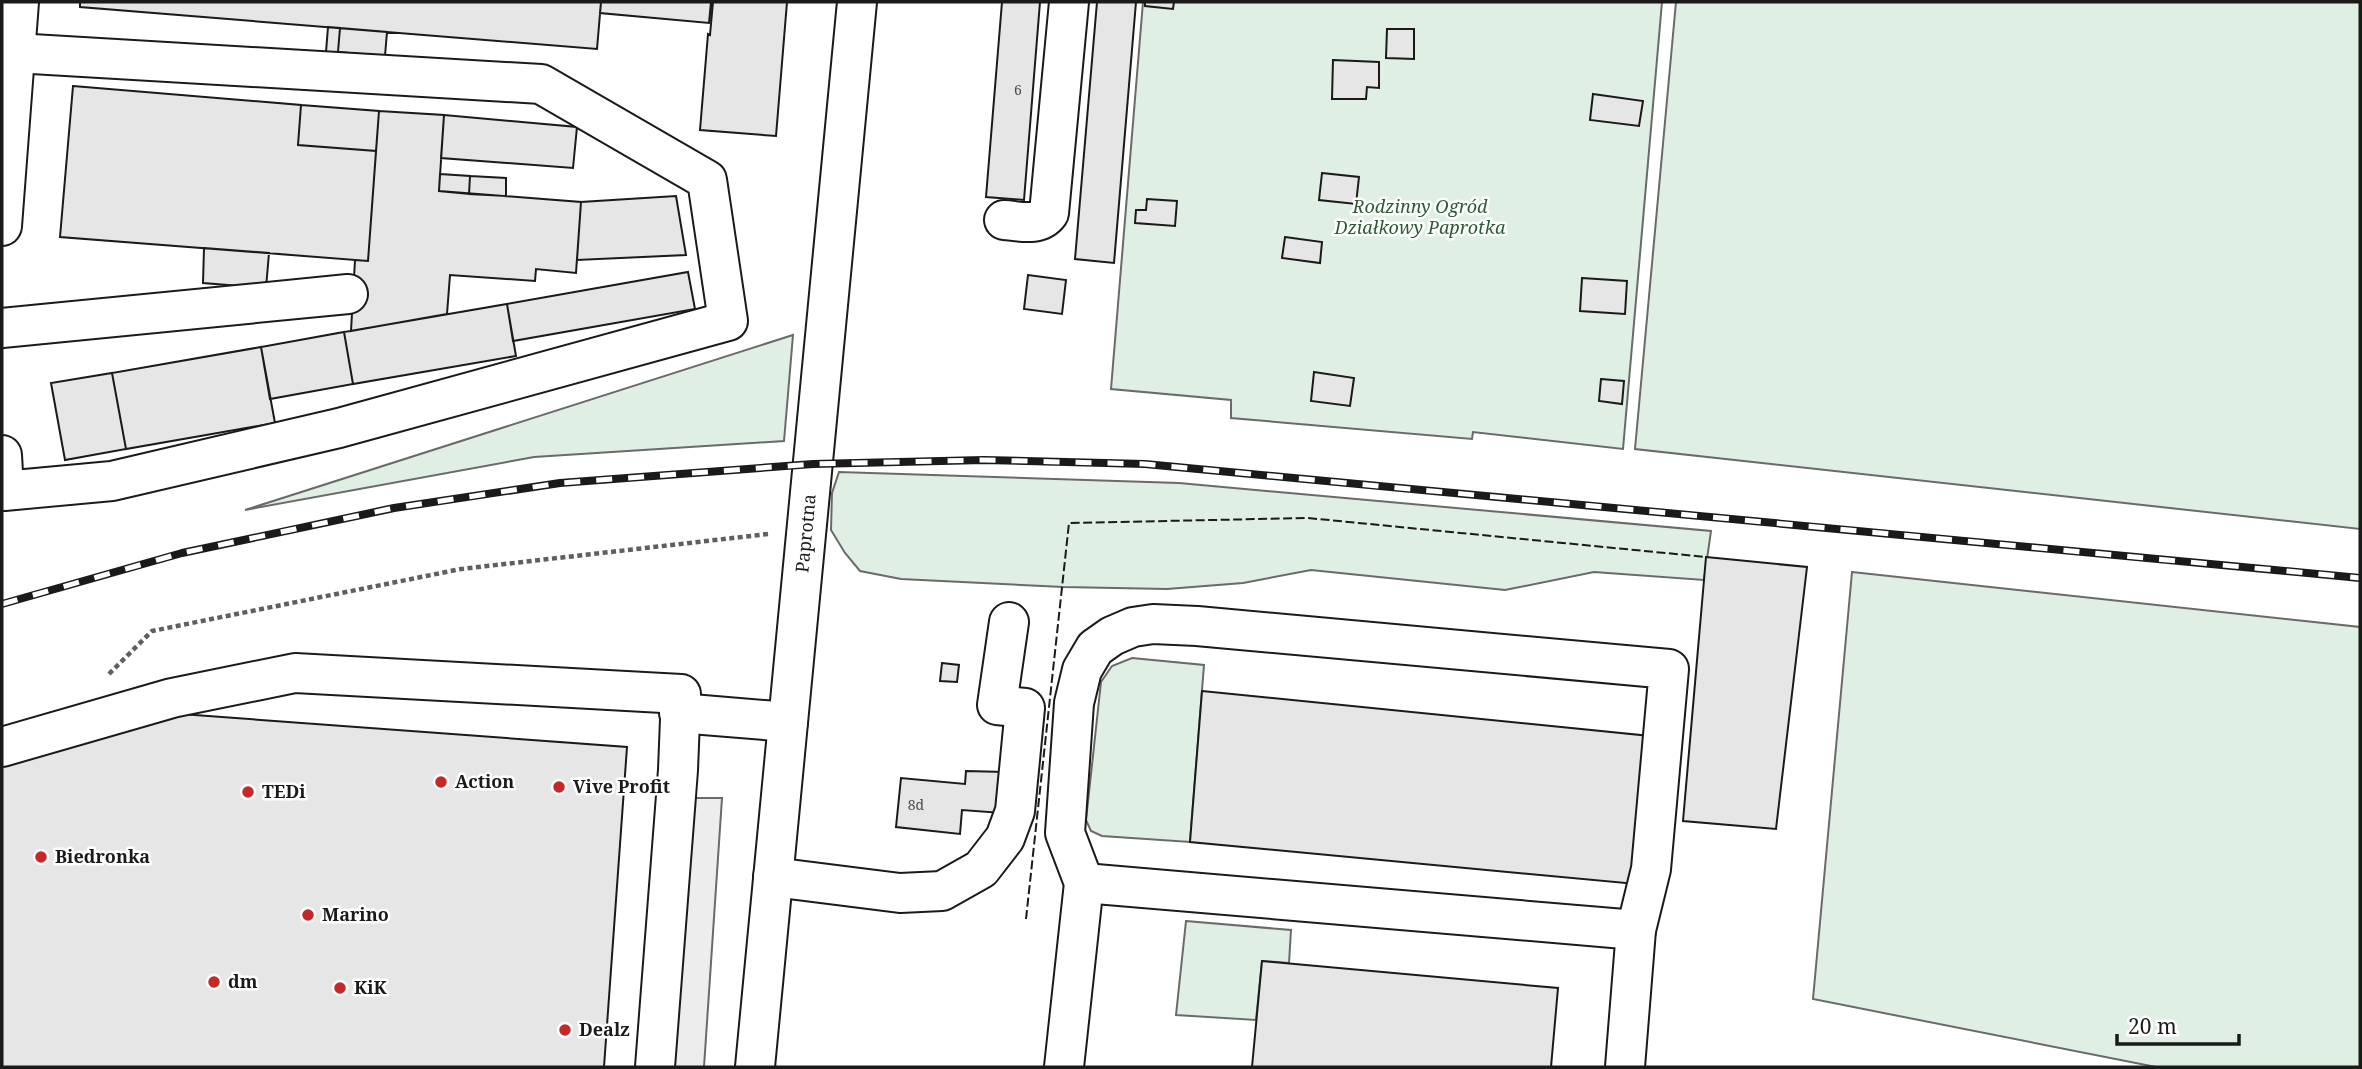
<svg xmlns="http://www.w3.org/2000/svg" width="2362" height="1069" font-family="'Noto Serif',serif">
	<rect width="100%" height="100%" fill="#fff"/>
	<path fill="#e0efe3" stroke="#6a6a6a" stroke-width="2" d="M1143,2H1662L1623,449L1473,432L1472,439L1231,418V400L1111,389Z
		M1676,2H2360V529L1635,449Z
		M793,335L784,441L534,457L245,510Z
		M839,472L1179,483L1711,531L1704,580L1594,572L1505,590L1311,570L1243,583L1167,589L1063,587L901,579L860,571L845,553L831,530L832,493Z
		M1852,572L2360,627V1067H2156L1813,999Z
		M1132,658L1204,665L1190,842L1102,836L1091,831L1086,820L1101,682L1112,666Z
		M1186,921L1291,930L1289,963L1262,961L1256,1020L1176,1015Z"/>
	<path fill="#ededed" stroke="#6a6a6a" stroke-width="2" d="M686,798H722L704,1067H668Z"/>
	<path fill="#e6e6e6" stroke="#1a1a1a" stroke-width="2" d="M80,2H601L597,49L80,7Z
		M601,2H711L709,23L600,13Z
		M713,2H787L776,136L700,130L708,34L710,35Z
		M1002,2H1040L1024,200L986,197Z
		M1097,2H1136L1114,263L1075,259Z
		M1145,2H1174L1173,9L1145,6Z
		M328,27L340,28L338,52H326Z
		M340,28L387,32L385,56L338,52Z
		M1387,29H1414V59L1386,58Z
		M1333,60L1379,62V88L1367,87L1366,99H1332Z
		M73,86L301,105L298,145L376,151L368,261L60,237Z
		M1593,94L1643,101L1639,126L1590,120Z
		M301,105L379,111L376,151L298,145Z
		M379,111L444,115L439,191L581,202L576,273L536,269L535,281L450,275L447,314L351,331L355,260L368,261Z
		M444,115L577,127L573,168L441,158Z
		M1322,173L1359,177L1356,204L1319,200Z
		M440,174L470,176L469,194L439,191Z
		M470,176L506,178V196L469,194Z
		M676,196L686,255L577,260L581,202Z
		M1147,199L1177,201L1175,226L1135,223L1136,210H1146Z
		M1285,237L1322,242L1320,263L1282,258Z
		M204,248L269,253L266,288L203,283Z
		M688,272L695,309L513,341L507,304Z
		M1028,275L1066,280L1062,314L1024,309Z
		M1582,278L1627,281L1625,314L1580,311Z
		M507,304L516,356L353,384L344,332Z
		M344,332L353,384L270,399L261,347Z
		M261,347L275,423L126,449L112,373Z
		M1314,372L1354,378L1350,406L1311,401Z
		M112,373L126,449L65,460L51,383Z
		M1601,379L1624,381L1622,404L1599,401Z
		M1706,557L1807,567L1776,829L1683,821Z
		M942,663L959,665L957,682L940,681Z
		M1202,691L1650,736L1636,884L1190,842Z
		M181,714L627,747L604,1067H2V763Z
		M966,771L1005,772L1002,813L962,810L960,834L896,827L901,778L965,784Z
		M1262,961L1558,988L1551,1067H1252Z"/>
	<g fill="none" stroke-linecap="round" stroke-linejoin="round">
		<g stroke="#1a1a1a" stroke-width="42">
			<g id="minor">
				<path d="M1004,220C1019,221 1039,227 1049,213L1069,2"/>
				<path d="M2,226L19,2"/>
				<path d="M2,328L348,294"/>
				<path d="M2,455L4,491L112,481L339,428L728,321L707,180L541,84L15,53"/>
				<path d="M679,713L788,722"/>
				<path d="M2,747L172,698L295,673L681,694L678,770L655,1067"/>
				<path d="M773,877L900,893L942,891L981,869L1005,838L1015,811L1025,708L997,705L1009,622"/>
				<path d="M1084,883L1636,930L1625,1067"/>
				<path id="s1" d="M755,1067L857,2"/>
				<path d="M1064,1067L1084,883L1065,833L1074,703L1082,670L1095,648L1112,636L1133,627L1153,624L1197,626L1669,669L1651,869L1636,930"/>
			</g>
		</g>
		<path stroke="#5f5f5f" stroke-width="4.5" stroke-dasharray="5 3.5" stroke-linecap="butt" d="M109,674L152,631L461,569L768,534"/>
		<use href="#minor" stroke="#fff" stroke-width="38"/>
		<g stroke="#1a1a1a" stroke-width="8">
			<path id="rail" d="M2,604L182,553L394,508L560,483L813,464L984,460L1145,464L2360,578"/>
		</g>
		<use href="#rail" stroke="#fff" stroke-width="5" stroke-dasharray="16" stroke-linecap="butt"/>
		<path stroke="#1a1a1a" stroke-width="2" stroke-dasharray="9 3.5" stroke-linecap="butt" d="M1026,919L1069,523L1308,518L1706,557"/>
	</g>
	<g fill="#c62828" stroke="#fff" stroke-width="2.5">
		<circle cx="441" cy="782" r="7"/>
		<circle cx="559" cy="787" r="7"/>
		<circle cx="248" cy="792" r="7"/>
		<circle cx="41" cy="857" r="7"/>
		<circle cx="308" cy="915" r="7"/>
		<circle cx="214" cy="982" r="7"/>
		<circle cx="340" cy="988" r="7"/>
		<circle cx="565" cy="1030" r="7"/>
	</g>
	<g text-anchor="middle" stroke-width="5" stroke-linejoin="round" paint-order="stroke">
		<g font-size="14" fill="#4d4d4d">
			<text x="1018" y="95">6</text>
			<text x="916" y="810">8d</text>
		</g>
		<g font-size="18" font-style="italic" fill="#2b5a34" stroke="#fff">
			<text x="1420" y="213">Rodzinny Ogród<tspan x="1420" dy="21">Działkowy Paprotka</tspan></text>
		</g>
		<g font-size="18" fill="#1a1a1a" stroke="#fff">
			<text dy="6" stroke="none"><textPath href="#s1" startOffset="536">Paprotna</textPath></text>
		</g>
		<g font-size="18" font-weight="bold" fill="#1a1a1a" stroke="#fff" text-anchor="start">
			<text x="455" y="788">Action</text>
			<text x="573" y="793">Vive Profit</text>
			<text x="262" y="798">TEDi</text>
			<text x="55" y="863">Biedronka</text>
			<text x="322" y="921">Marino</text>
			<text x="228" y="988">dm</text>
			<text x="354" y="994">KiK</text>
			<text x="579" y="1036">Dealz</text>
		</g>
	</g>
	<rect width="2362" height="1069" fill="none" stroke="#1a1a1a" stroke-width="7"/>
	<path d="M2117 1034v10h122v-10" fill="none" stroke="#1a1a1a" stroke-width="3.5"/>
	<text x="2128" y="1034" font-size="21" fill="#1a1a1a" stroke="#ffffff" stroke-width="5" paint-order="stroke">20 m</text>
</svg>
